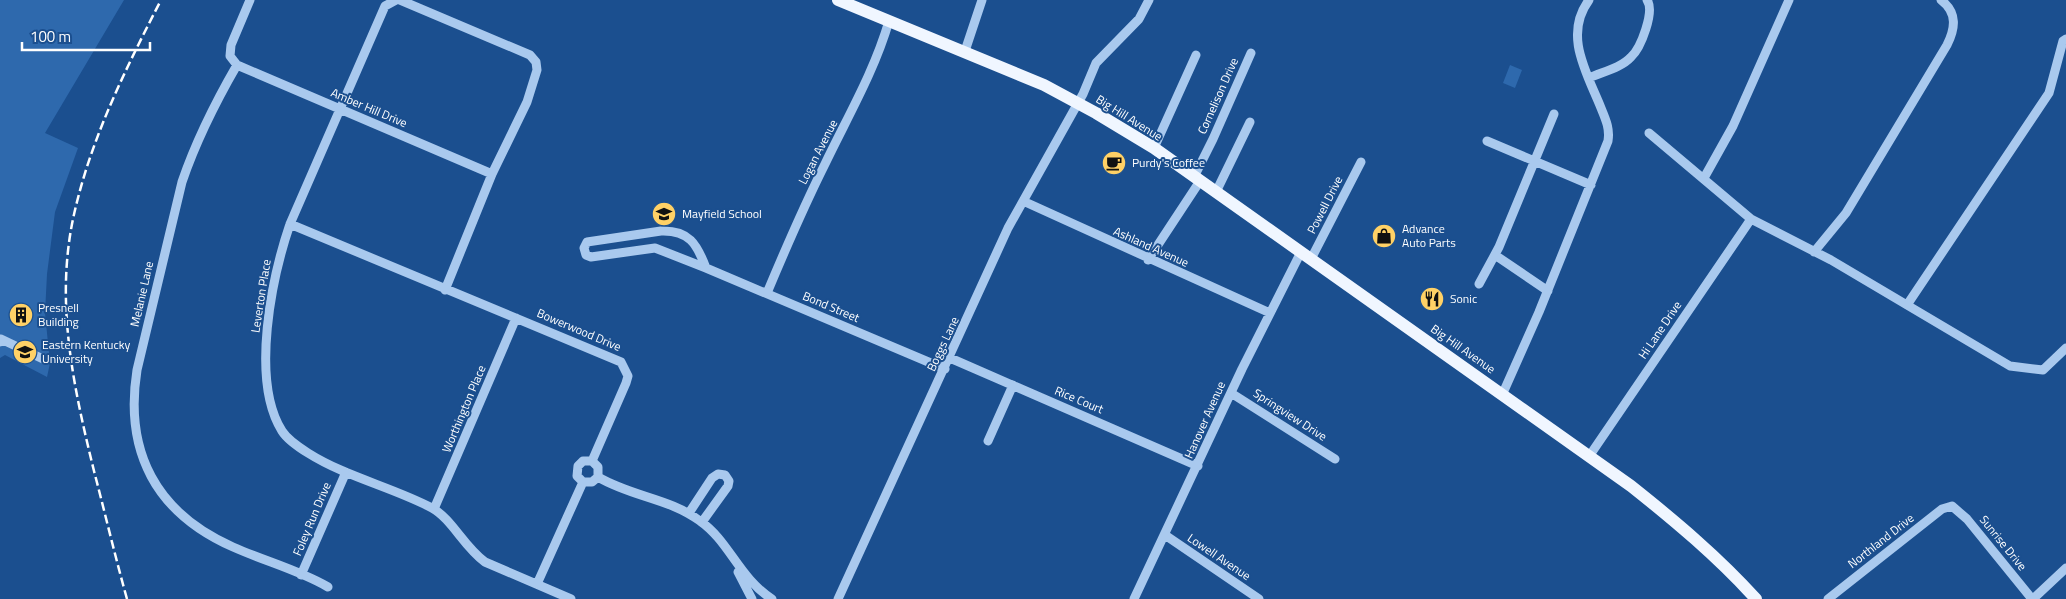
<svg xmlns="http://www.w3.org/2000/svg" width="2066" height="599" font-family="'Titillium Web',sans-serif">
	<rect width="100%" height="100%" fill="#1b4f8f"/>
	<path fill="#2e69ad" d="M0,0H124L45,133L78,148L55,212L47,274L45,313L50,363L47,377L5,355L0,358Z
		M1510,65L1522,70L1515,88L1503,83Z"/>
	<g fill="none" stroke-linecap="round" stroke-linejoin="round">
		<path stroke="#a9c9ee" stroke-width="9" d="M250,0L231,45L230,56L237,65L492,174
			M396,0L385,6L290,224C272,277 250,380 282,431C287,439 300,448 308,453C346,477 392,487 432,508C452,519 464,547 485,562L571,599
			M400,0L530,55L536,62L537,70L527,102L492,174L445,290
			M965,51L982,0
			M237,65C215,103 196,141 182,182L137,370C124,452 156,513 233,547C264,561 299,570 328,587
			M1589,78C1602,72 1621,68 1631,57C1641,48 1655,11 1647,0
			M1649,133L1751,219L1831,260L2010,366L2043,370L2066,348
			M1487,141L1591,185
			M1154,148L1196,55
			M1194,177L1213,139L1251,53
			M1704,178L1733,126L1789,0
			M1216,192L1250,122
			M1023,201L1270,313
			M290,224L621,362L628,376L626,383L592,461
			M661,231C689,230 697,244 706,268L655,248L591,257L586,255L584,248L587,242Z
			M1814,252L1846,213L1947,45C1955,29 1958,13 1941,0
			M1495,255L1548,291
			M1311,259L1361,162
			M1148,260L1200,181
			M706,268L945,369
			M1479,284L1499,247L1554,114
			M767,293C785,250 804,206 825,164C848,116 874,72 889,21
			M1907,305L2049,93L2063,41L2066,39
			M0,342L1,339L43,359
			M950,358L1198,466
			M1231,393L1335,459
			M1503,393L1539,312L1608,141C1610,129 1606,120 1601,108C1587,73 1563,35 1589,0
			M988,441L1013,385
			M1590,455L1751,219
			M598,477C632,497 669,498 700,521C729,541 739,578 772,599
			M583,482L577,476L578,466L583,461H592
			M583,482H592L598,477V467L592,461
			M434,509L516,318
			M689,513L712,478L718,474L725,475L729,481L728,486L702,522
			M1165,535L1259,599
			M738,572L752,599
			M301,575L346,472
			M537,584L583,482
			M838,599L1008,228L1083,94L1096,63L1139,19L1149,0
			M1134,599L1242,369L1301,252
			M1828,599L1942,509L1952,506L1967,519L2032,599
			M2033,599L2066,568"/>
		<path stroke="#f0f6ff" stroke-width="12" d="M838,0L1044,85L1096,113L1154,148L1631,486C1675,521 1718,557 1756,599"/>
		<path stroke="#fff" stroke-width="2.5" stroke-dasharray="9 4" stroke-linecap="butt" d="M127,599C115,556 105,513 94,471C74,389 56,308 72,224C88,144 124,72 161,0"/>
	</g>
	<defs>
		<g id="cafe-disc" transform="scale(1.25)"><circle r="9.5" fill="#ffd166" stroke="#1b4f8f"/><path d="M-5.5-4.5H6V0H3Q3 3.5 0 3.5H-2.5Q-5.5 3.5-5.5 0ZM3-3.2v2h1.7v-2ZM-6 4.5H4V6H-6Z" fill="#111"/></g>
		<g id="school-disc" transform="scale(1.25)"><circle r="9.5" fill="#ffd166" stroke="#1b4f8f"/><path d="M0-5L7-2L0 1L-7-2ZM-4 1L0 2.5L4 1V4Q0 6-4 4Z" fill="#111"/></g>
		<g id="shop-disc" transform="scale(1.25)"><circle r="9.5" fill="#ffd166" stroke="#1b4f8f"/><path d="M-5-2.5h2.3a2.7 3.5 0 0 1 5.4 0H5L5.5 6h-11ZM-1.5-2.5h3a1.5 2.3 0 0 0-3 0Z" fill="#111"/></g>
		<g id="restaurant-disc" transform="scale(1.25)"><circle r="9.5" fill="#ffd166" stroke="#1b4f8f"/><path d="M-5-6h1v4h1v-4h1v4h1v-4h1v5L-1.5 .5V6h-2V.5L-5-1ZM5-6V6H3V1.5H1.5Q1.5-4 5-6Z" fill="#111"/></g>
		<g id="building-disc" transform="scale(1.25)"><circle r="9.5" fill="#ffd166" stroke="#1b4f8f"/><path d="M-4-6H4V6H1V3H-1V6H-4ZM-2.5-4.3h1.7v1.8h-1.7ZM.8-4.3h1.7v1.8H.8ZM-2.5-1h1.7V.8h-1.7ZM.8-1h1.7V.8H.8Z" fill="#111"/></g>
		<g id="university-disc" transform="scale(1.25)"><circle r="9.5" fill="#ffd166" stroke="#1b4f8f"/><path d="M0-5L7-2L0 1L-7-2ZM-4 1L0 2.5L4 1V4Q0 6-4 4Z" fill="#111"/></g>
	</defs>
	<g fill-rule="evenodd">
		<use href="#cafe-disc" x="1114" y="163"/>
		<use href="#school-disc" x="664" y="214"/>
		<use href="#shop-disc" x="1384" y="236"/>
		<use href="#restaurant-disc" x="1432" y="299"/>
		<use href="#building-disc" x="21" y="315"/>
		<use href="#university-disc" x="25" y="352"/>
	</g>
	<g text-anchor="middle" stroke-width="4" stroke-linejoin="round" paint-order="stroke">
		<g font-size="12" fill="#fff" stroke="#1b4f8f">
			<text transform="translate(1218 96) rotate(-66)" y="4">Cornelison Drive</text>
			<text transform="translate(369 108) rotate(23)" y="4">Amber Hill Drive</text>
			<text transform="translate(1129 118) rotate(32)" y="4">Big Hill Avenue</text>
			<text transform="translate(818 152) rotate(-63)" y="4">Logan Avenue</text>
			<text transform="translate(1325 205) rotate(-63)" y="4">Powell Drive</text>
			<text transform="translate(1151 247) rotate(24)" y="4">Ashland Avenue</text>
			<text transform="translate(142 294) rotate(-77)" y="4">Melanie Lane</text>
			<text transform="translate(261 296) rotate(-81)" y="4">Leverton Place</text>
			<text transform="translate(831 307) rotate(23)" y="4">Bond Street</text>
			<text transform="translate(579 330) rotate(23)" y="4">Bowerwood Drive</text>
			<text transform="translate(1660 330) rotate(-56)" y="4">Hi Lane Drive</text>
			<text transform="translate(943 344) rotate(-65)" y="4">Boggs Lane</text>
			<text transform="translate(1463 349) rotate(35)" y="4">Big Hill Avenue</text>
			<text transform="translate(1079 400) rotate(23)" y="4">Rice Court</text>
			<text transform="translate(464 409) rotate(-67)" y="4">Worthington Place</text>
			<text transform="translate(1290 415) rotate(33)" y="4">Springview Drive</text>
			<text transform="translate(1205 420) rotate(-66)" y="4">Hanover Avenue</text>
			<text transform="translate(312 519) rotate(-67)" y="4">Foley Run Drive</text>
			<text transform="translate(1881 541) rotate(-38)" y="4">Northland Drive</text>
			<text transform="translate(2003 543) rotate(51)" y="4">Sunrise Drive</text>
			<text transform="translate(1219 557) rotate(34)" y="4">Lowell Avenue</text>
		</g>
		<g font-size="12" fill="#fff" stroke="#1b4f8f" text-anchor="start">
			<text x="1132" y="167">Purdy's Coffee</text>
			<text x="682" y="218">Mayfield School</text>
			<text x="1402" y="233">Advance<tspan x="1402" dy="14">Auto Parts</tspan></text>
			<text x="1450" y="303">Sonic</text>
			<text x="38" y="312">Presnell<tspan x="38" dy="14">Building</tspan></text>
			<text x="42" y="349">Eastern Kentucky<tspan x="42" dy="14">University</tspan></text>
		</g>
	</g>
	<path d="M22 42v8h128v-8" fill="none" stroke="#ffffff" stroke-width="2.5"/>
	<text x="30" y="42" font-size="15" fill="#ffffff" stroke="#1b4f8f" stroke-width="4" paint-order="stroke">100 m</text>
</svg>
